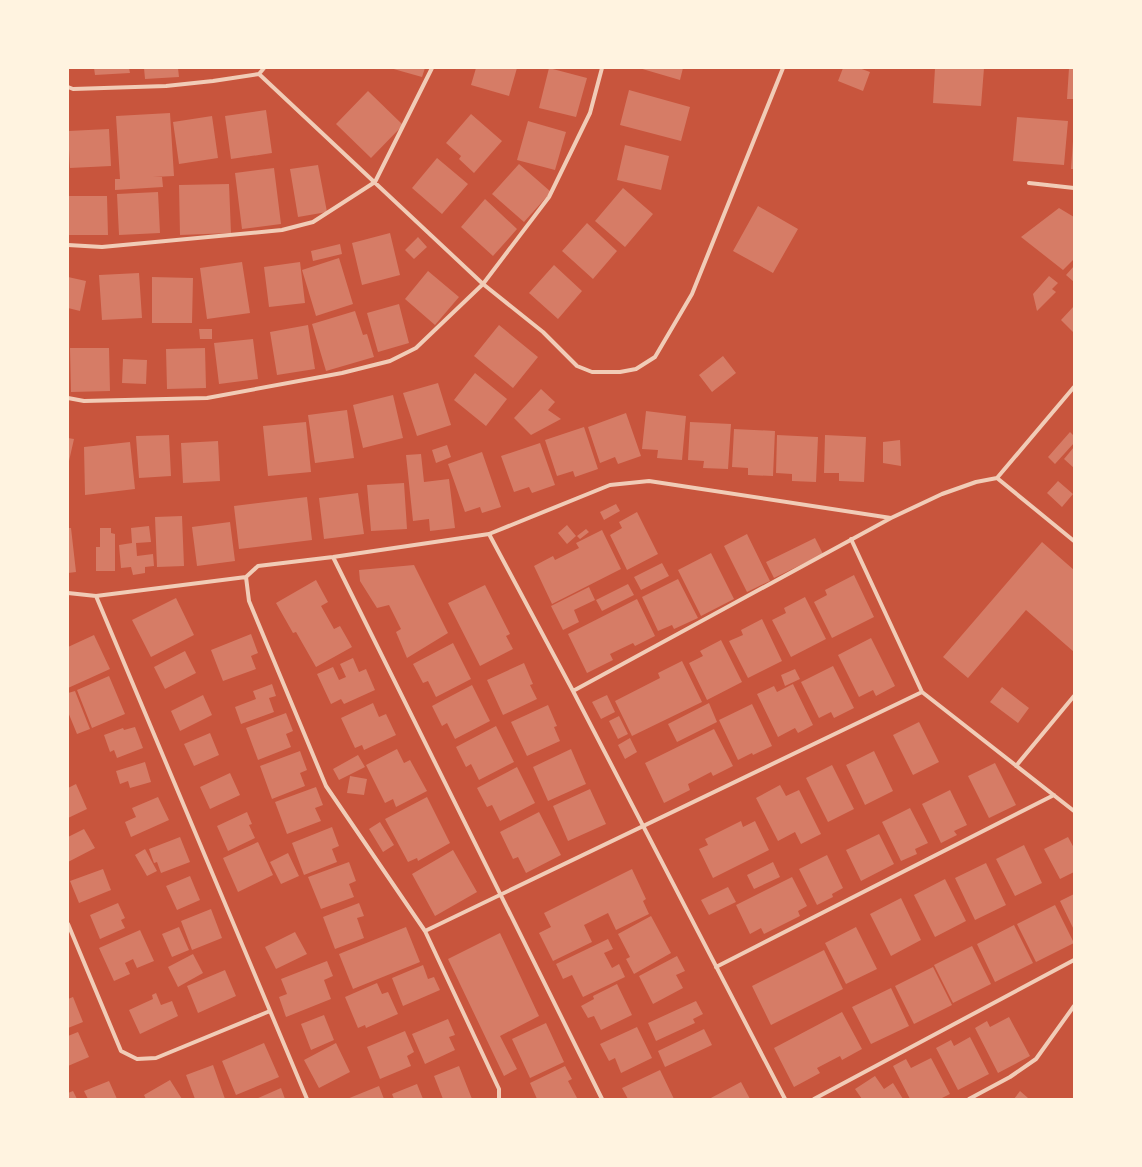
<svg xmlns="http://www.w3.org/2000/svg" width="1142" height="1167" font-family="Manrope,sans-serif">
	<rect width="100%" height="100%" fill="#c8553d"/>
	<path fill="#d67c66" d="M94,68H129L130,73L95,75Z
		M144,68H178L179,77L145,79Z
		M390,68H425L422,77Z
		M476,68H517L509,96L471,85Z
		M549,68L587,78L576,117L539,108Z
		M639,68H683L680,80Z
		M843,68H859L870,72L863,91L838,81Z
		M935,68H984L981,106L933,103Z
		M1069,68H1074V99H1067Z
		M629,90L690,107L681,141L620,125Z
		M368,91L403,125L371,158L336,124Z
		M266,110L272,153L231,159L225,116Z
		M170,113L174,176L153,177H162L163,187L115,190V179H120L116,116Z
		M471,114L502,141L474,173L459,159L461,156L446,143Z
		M212,116L218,158L179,164L173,122Z
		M1017,117L1068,121L1064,165L1013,161Z
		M528,121L566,132L555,170L517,160Z
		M109,129L111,166L70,168L68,131Z
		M1073,141H1074V169H1071Z
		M625,145L669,156L661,190L617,180Z
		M437,158L468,184L442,214L412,188Z
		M519,164L551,192L524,222L492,194Z
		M318,165L327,212L298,217L290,169Z
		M274,168L281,224L242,229L235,173Z
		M229,184L231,233L180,235L179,185Z
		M623,188L653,214L625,247L595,221Z
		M158,192L160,233L119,235L117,194Z
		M68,196H107L108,235H68Z
		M485,199L517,229L493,256L461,227Z
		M758,206L798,229L773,273L733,251Z
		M1059,208L1074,217V259L1063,270L1021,237Z
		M587,223L617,251L593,279L562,251Z
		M390,233L400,275L362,285L352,243Z
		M418,237L427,247L414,259L405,250Z
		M340,244L342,254L313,261L311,251Z
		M339,258L353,304L316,316L302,270Z
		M242,262L250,313L207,319L200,268Z
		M300,262L305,303L269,307L264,267Z
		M554,265L582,291L558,319L529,293Z
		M1074,266V282L1066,275Z
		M428,271L459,297L435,325L405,299Z
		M139,273L142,318L102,320L99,275Z
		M1049,276L1058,283L1052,289L1056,292L1037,311L1033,294Z
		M68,277L86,281L80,311L68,308Z
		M152,277L193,278L192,323H152Z
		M399,304L409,343L378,352L367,313Z
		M1074,306V333L1061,320Z
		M355,311L363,335L367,334L374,357L326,371L312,324Z
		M308,325L315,369L277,375L270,332Z
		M499,325L538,357L513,388L474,356Z
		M199,329H212V339H200Z
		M253,339L258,379L219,384L214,343Z
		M70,348H109L110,391L71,392Z
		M205,348L206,388L167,389L166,349Z
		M723,356L736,373L712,392L699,375Z
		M123,359L147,360L146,384L122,383Z
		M475,373L507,399L486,426L454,400Z
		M438,383L451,425L417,436L403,393Z
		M541,389L555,402L548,410L561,419L531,435L514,418Z
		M393,395L403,438L363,448L353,405Z
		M347,410L354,458L315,463L308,415Z
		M646,411L686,416L682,460L657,458L658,450L642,449Z
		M626,413L641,456L618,464L615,457L600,463L588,427Z
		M306,422L311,472L268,476L263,426Z
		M690,422L731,424L728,469L703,468L704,461L688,460Z
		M584,427L598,469L575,477L573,471L557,476L545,440Z
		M734,429L775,431L773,476L748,475V468L732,467Z
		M1070,432L1074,436V443L1055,464L1048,457Z
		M169,435L171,476L139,478L136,436Z
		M777,435L818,437L816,482L792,481V474L776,473Z
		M825,435L866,437L864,482L839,481V473H824Z
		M68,438L74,439L69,461H68Z
		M900,440L901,466L883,463V442Z
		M218,441L220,481L183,483L181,443Z
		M130,442L135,489L85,495L84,447Z
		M540,443L555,485L532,493L529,487L514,492L501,456Z
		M447,445L451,457L436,463L432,450Z
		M1074,447V468L1064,459Z
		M482,452L501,507L482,513L480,507L465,512L448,464Z
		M421,454L424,482L449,479L455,528L430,531L429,519L413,521L406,455Z
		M1058,481L1073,494L1062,507L1047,493Z
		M404,483L407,529L371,531L367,485Z
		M358,493L364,534L324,539L319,498Z
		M307,497L312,540L239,549L234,506Z
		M616,504L620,511L604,520L600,512Z
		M637,512L658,554L627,570L610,535L622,528L619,522Z
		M182,516L184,566L157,567L155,517Z
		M230,522L235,561L197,566L192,527Z
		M567,525L576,536L567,544L558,533Z
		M149,526L151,542L136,543L137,556L153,554L154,566L145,567V573L133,575L131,567L121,568L119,545L132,543L131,528Z
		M68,528H71L76,572L68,573Z
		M100,528H111V533L115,534V571H96V547H100Z
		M586,529L589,532L580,539L577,536Z
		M602,530L621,569L552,604L534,566L553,556L555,560L579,548L576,543Z
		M747,534L770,581L747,592L724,546Z
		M815,538L823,554L774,578L766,562Z
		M1042,542L1074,570V652L1026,610L968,678L943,657Z
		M711,553L734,599L701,616L678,570Z
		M662,563L669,576L641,590L634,577Z
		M414,565L448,633L407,658L396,632L401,629L389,605L377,608L360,581L359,570Z
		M854,575L874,617L832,638L814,602L827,595L825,590Z
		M678,579L698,618L674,629L672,625L658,631L642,597Z
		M316,580L328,602L321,606L334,629L340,626L352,647L316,667L296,632L293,633L276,603Z
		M628,584L634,595L602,611L596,600Z
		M485,585L510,634L506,636L513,649L480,666L448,603Z
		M589,587L595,600L574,610L579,622L563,630L551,606Z
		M805,597L826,639L791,657L772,620L786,613L784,608Z
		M176,598L194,635L151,657L132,620Z
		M637,599L655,636L635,646L633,643L610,654L613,660L587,673L568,634Z
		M762,619L782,661L748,678L729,641L743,635L741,630Z
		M251,634L258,653L251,656L256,669L223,681L211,650Z
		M94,635L110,669L68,688V647Z
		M871,638L895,686L876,696L873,690L859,697L838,655Z
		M721,640L742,682L707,700L689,663L703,656L700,651Z
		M453,643L471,679L436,697L428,681L423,683L413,664Z
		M185,651L196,673L165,689L154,667Z
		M353,658L359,672L366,669L375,690L344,704L341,699L331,704L317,674L333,667L339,680L346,677L340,664Z
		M682,661L702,702L632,736L615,701L660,678L658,673Z
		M524,663L533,684L530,685L537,699L503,715L487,680Z
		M833,666L854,708L834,718L831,712L819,718L801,682Z
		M795,669L800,679L785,686L781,675Z
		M109,676L125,714L92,728L77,690Z
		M272,684L276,696L269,698L274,712L241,724L235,707L256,699L253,691Z
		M793,684L813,725L798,733L795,728L778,737L757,694L774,686L777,692Z
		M472,685L490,721L455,739L447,723L442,726L432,706Z
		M1002,687L1029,708L1018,723L990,702Z
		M75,691L90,729L77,734L68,712V693Z
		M203,695L212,715L180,731L171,711Z
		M607,695L615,712L601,719L592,702Z
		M373,703L379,717L386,714L396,735L364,750L362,745L355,748L341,718Z
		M709,703L717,722L677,742L668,724Z
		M752,704L772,746L753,755L752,753L738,760L719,720Z
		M548,705L557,726L554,727L560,741L527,756L511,722Z
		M286,713L293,731L286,734L291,747L258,760L246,728Z
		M619,716L628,734L618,739L609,721Z
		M919,722L939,762L913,775L893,735Z
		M496,726L514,762L479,780L471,764L466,767L456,747Z
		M135,727L143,748L117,758L114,750L110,752L104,735L123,728L124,730Z
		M714,729L733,766L713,776L711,772L688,784L690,790L664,803L645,763Z
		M210,733L219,755L194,766L184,744Z
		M630,738L637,752L625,759L618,745Z
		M397,749L404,763L410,760L427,791L396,807L393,799L385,803L366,765Z
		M571,749L586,784L548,801L533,767Z
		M300,751L307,770L300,773L305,786L272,799L260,766Z
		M874,751L893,791L865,805L846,765Z
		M358,755L365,767L339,780L333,769Z
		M145,762L151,782L130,788L128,781L120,784L116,771Z
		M995,763L1016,805L989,818L968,776Z
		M832,765L854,809L828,822L806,778Z
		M517,767L535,803L500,821L492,805L487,807L477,788Z
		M230,773L240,795L210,809L200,787Z
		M350,776L367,779L364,795L347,793Z
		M76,784L87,809L68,818V788Z
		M780,785L786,796L799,790L821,834L801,844L795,832L778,841L756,798Z
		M316,787L323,805L315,808L321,821L287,834L275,802Z
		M590,789L606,824L568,841L553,806Z
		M950,790L967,825L954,831L957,835L941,843L922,804Z
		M158,797L169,820L131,837L125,822L136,817L132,808Z
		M427,797L450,843L418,861L417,858L408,862L385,819Z
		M910,808L928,843L915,849L917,854L901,861L882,822Z
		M247,812L252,824L249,825L255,838L228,851L217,826Z
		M539,812L561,855L526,873L518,857L513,859L500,832Z
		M741,821L743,827L755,821L769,850L713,878L699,849L708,845L705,839Z
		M380,822L394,845L383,852L369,829Z
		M332,827L339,846L332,849L337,862L304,875L292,843Z
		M84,829L95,848L68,862V837Z
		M879,834L894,864L861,881L846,850Z
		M180,837L190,862L161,873L157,862L154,863L149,849Z
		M1068,837L1074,848V872L1060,879L1044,849Z
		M258,842L273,875L238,892L223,858Z
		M1024,845L1042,883L1015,896L996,859Z
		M145,849L157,871L147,876L135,855Z
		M453,850L477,892L435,916L412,874Z
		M288,853L299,876L281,884L270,862Z
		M827,855L843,888L832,894L833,897L817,905L799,869Z
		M349,862L356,881L349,884L354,897L321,909L308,877Z
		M773,862L780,877L754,889L747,875Z
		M986,863L1006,905L975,920L955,878Z
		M103,869L111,890L79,903L70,881Z
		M632,869L646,899L643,901L649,914L616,930L608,913L584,925L592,942L553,961L539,933L551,927L544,913Z
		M190,876L200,900L177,910L166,886Z
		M792,877L807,906L798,911L800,916L764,934L761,928L750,934L736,905Z
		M945,879L966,921L935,937L914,895Z
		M728,887L736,902L709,915L701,900Z
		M1074,894V930L1060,901Z
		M901,898L921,940L891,956L870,914Z
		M118,903L125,918L121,920L125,928L100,939L90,915Z
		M359,903L364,916L357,918L364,938L335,949L323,917Z
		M1055,905L1074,943L1036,962L1017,924Z
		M211,909L222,938L192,950L181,921Z
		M651,916L671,953L634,974L626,959L630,957L618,934Z
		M1014,925L1033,963L995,982L977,944Z
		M179,927L189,950L172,957L162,934Z
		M406,927L420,962L353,989L339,954Z
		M856,927L877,969L846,984L825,943Z
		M140,930L154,961L137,968L133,959L125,963L130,974L114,981L99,948Z
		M295,932L307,954L276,969L265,947Z
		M500,933L539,1016L500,1036L517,1069L504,1076L448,959Z
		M608,939L613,949L604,953L612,968L619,964L625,977L583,997L572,975L563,979L556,964Z
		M972,946L991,984L953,1003L934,965Z
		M824,950L843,989L771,1025L752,986Z
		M193,954L203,973L178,987L168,967Z
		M677,956L685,971L676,975L683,988L653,1004L639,976Z
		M327,961L333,976L324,980L331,999L286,1017L279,997L287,994L281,979Z
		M423,965L428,979L434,977L440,990L403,1006L392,978Z
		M933,967L952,1005L914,1024L895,986Z
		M225,970L236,996L198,1013L187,986Z
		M377,983L382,994L388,992L398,1014L366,1028L365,1025L358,1028L345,997Z
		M617,984L632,1015L601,1030L594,1016L588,1018L581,1006L594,999L593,996Z
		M891,988L909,1026L871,1044L852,1007Z
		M156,993L161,1005L172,1001L178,1016L140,1034L129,1010L153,999L152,995Z
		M73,997L83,1022L68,1028V999Z
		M696,1001L703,1014L693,1019L695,1023L656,1041L648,1023Z
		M842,1012L862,1049L842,1060L840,1056L817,1068L820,1073L794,1087L774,1048Z
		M324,1015L334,1040L311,1050L301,1024Z
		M1009,1017L1030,1056L998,1073L975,1028L987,1021L990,1027Z
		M448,1019L455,1035L449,1037L455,1050L425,1064L412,1034Z
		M546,1023L564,1062L530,1078L512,1039Z
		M637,1027L652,1058L621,1073L615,1058L609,1061L600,1044Z
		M704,1029L712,1045L665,1067L658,1051Z
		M405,1031L414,1052L407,1056L411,1066L380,1079L367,1047Z
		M78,1032L89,1057L68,1066V1036Z
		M970,1037L989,1074L958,1090L936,1048L951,1040L954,1046Z
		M264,1043L279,1077L236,1095L222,1061Z
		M336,1043L350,1072L319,1088L304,1060Z
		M931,1058L950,1094L940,1099H910L893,1066L906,1059L911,1068Z
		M213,1065L225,1099H195L186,1075Z
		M459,1066L472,1099H443L434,1076Z
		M565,1066L572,1079L568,1081L577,1098L537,1099L530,1083Z
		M660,1070L674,1099H628L622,1088Z
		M875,1076L884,1089L893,1083L903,1099H862L855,1089Z
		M170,1080L182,1099H146L144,1095Z
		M109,1081L117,1099H88L84,1091Z
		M741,1082L750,1099H709Z
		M417,1084L423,1099H394L392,1094Z
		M379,1086L384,1099H347Z
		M281,1088L285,1099H256Z
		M73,1091L77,1099H68V1093Z
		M1020,1091L1028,1098V1099H1014Z"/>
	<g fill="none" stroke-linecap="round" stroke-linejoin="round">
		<path stroke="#f1ccb7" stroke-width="4" d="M259,74L264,68
			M68,87L73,89L166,86L213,81L259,74L483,284L543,332L577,366L592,372H620L636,369L655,357L692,294L783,68
			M1029,183L1074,188
			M68,245L102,247L282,230L313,222L375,182L432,68
			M68,398L84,401L207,398L342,373L390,361L416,348L483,284L549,197L590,113L602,68
			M997,478L1074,541
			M489,534L573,691L785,1099
			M851,539L922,692L1074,811
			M333,557L602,1099
			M246,577L249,601L326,786L425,931L499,1089V1099
			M68,593L96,596L246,577L258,566L333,557L489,534L610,485L649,481L891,518
			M96,596L307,1099
			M573,691L891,518L942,494L976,482L997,478L1074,387
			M1016,766L1074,696
			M68,924L121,1051L137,1059L156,1058L270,1011
			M425,931L922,692
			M716,967L1054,795
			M814,1099L1074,960
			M969,1099L1010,1077L1036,1059L1074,1006"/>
	</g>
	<rect width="1142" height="1167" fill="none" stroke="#fff3e0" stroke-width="138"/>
</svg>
